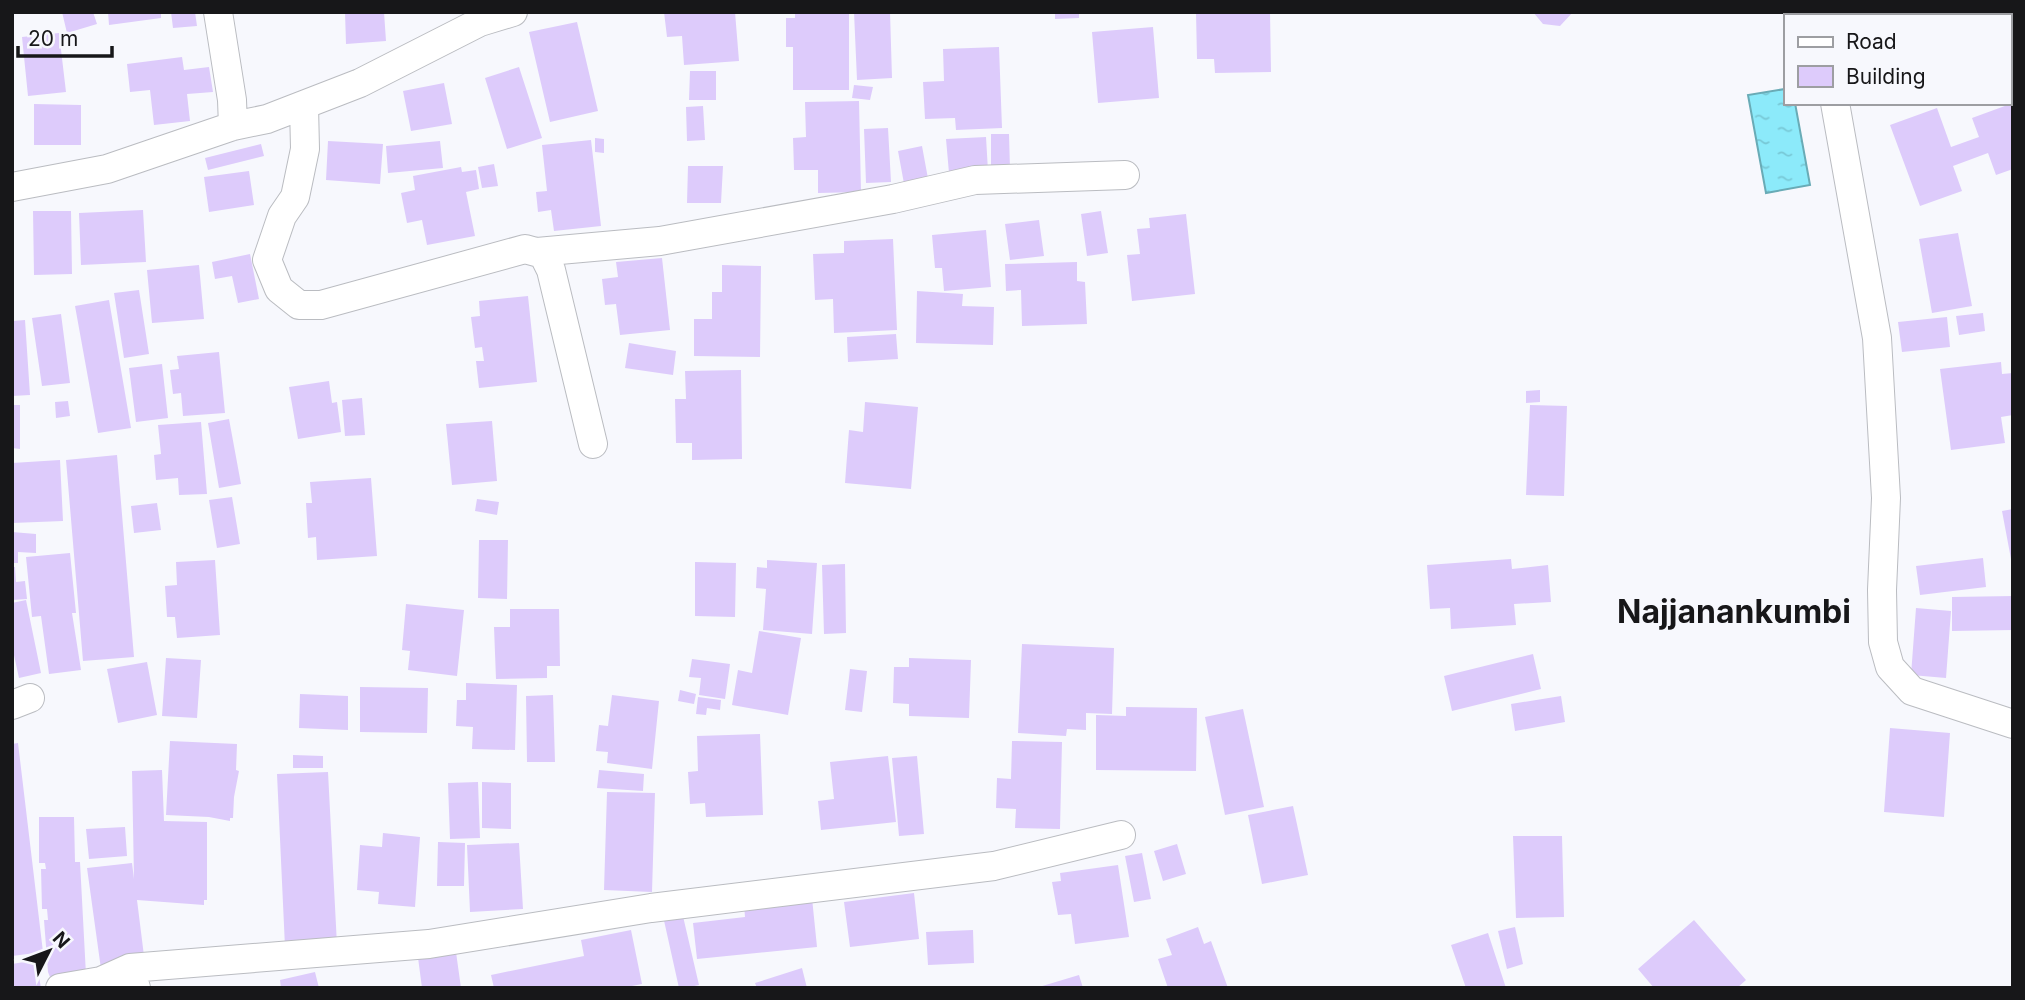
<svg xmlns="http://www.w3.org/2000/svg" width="2025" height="1000" font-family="Inter,sans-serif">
	<defs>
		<pattern id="water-ripples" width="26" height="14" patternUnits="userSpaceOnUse" patternTransform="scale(1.75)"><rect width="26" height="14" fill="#8ceafa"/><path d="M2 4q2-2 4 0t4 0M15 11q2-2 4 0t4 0" fill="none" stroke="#78c8d6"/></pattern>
	</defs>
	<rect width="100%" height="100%" fill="#f7f8fd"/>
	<path fill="url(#water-ripples)" stroke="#69abb6" stroke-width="2" d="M1785,89V103H1795L1810,185L1766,193L1748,95Z"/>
	<path fill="#ddcbfb" d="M62,12H93L97,24L67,33Z
		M108,12H161V18L109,25Z
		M171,12H195L197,26L173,28Z
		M345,12H384L386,41L346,44Z
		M664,12H735L739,61L684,65L682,36L667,37Z
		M795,12H849V90H793V47H786V18H795Z
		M854,12H890L892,78L857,80Z
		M1055,12H1079V18L1055,19Z
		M1196,12H1270L1271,72L1215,73L1214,59H1197Z
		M1533,12H1573L1560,26L1543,24Z
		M1857,12H1935L1936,16H1859Z
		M577,22L598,111L550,122L529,32Z
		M1153,27L1159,98L1098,103L1092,32Z
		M59,33L66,92L28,96L22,37Z
		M999,47L1002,128L956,130L955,118L925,119L923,82L944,81L943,49Z
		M182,57L184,70L209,67L213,92L187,94L190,121L154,125L150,90L130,92L127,64Z
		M519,67L542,138L507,149L485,78Z
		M690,71H716V100H689Z
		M444,83L452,124L411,131L403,91Z
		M854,85L873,87L870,100L852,98Z
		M859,101L861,192L818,193V170H794L793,138L806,137L805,102Z
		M2013,103V169L1996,175L1988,153L1953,166L1962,191L1920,206L1890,125L1937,108L1951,147L1979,137L1972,118Z
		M34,104L81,105V145H34Z
		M703,106L705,140L687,141L686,107Z
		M888,128L891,182L866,183L864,129Z
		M991,134H1009L1010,169H991Z
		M986,137L988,171L949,173L946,139Z
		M595,138L604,139V153L595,152Z
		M591,140L601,226L554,231L551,210L538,212L536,192L547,191L542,145Z
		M328,141L383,144L380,184L326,180Z
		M440,141L443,168L388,173L386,146Z
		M261,144L264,156L208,170L205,158Z
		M922,146L929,184L905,189L898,151Z
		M494,164L498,186L482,188L478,167Z
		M688,166H723L721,203H687Z
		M461,167L462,172L476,170L479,189L466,192L475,236L427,245L422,220L407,223L401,193L415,190L413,176Z
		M249,171L254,205L209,212L204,177Z
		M143,210L146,262L81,265L79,213Z
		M33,211H71L72,274L34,275Z
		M1101,211L1108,253L1087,256L1081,214Z
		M1186,214L1195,294L1132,301L1127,255L1140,254L1137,229L1150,228L1149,218Z
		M1039,220L1044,256L1010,260L1005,224Z
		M986,230L991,287L944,291L942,268H935L932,235Z
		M1958,233L1972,306L1932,313L1919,239Z
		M893,239L897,330L834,333L833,299L815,300L813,254L844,253V241Z
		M250,254L259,299L238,303L232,276L215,279L212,262Z
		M662,258L670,330L620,335L616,304L605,305L602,279L618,277L616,262Z
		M1077,262V281L1085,282L1087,324L1022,326L1021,290L1006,291L1005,264Z
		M199,265L204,319L152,323L147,270Z
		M722,265L761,266L760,357L694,356V319H712V292H722Z
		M139,290L149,354L124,358L114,293Z
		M917,291L963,294L962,306L994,307L993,345L916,343Z
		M528,296L537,382L479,388L476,361H484L482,347L475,348L471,317L480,316L479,301Z
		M109,300L131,428L98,433L75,306Z
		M1983,313L1985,331L1959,335L1956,316Z
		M61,314L70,383L42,386L32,318Z
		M1947,317L1950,347L1902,352L1898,322Z
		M25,320L30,395L12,396V321Z
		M896,334L898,359L848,362L847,337Z
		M629,343L676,351L673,375L625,368Z
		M219,352L225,413L183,416L181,393L173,394L170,370L179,369L177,356Z
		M2001,362L2002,374L2013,373V415L2001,417L2005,443L1951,450L1940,369Z
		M162,364L168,418L136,422L129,368Z
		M741,370L742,459L692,460V443H676L675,399H686L685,371Z
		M329,381L332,403L337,402L341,432L298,439L289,387Z
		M1540,390V402L1526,403V391Z
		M362,398L365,435L345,436L342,400Z
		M68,401L70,416L56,418L55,402Z
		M865,402L918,407L911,489L845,483L849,430L863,432Z
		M12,405H20V449L12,448Z
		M1530,405L1567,406L1564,496L1526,495Z
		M229,419L241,484L219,488L208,423Z
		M492,421L497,481L452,485L446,424Z
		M201,422L207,494L179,495L178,478L156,480L154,455L161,454L158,425Z
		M117,455L134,657L83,661L66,460Z
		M60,460L63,521L12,523V463Z
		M371,478L377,556L317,560L316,537L308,538L306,503H312L310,482Z
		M232,497L240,544L217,548L209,500Z
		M477,499L499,502L497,515L475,511Z
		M157,503L161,530L134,533L131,506Z
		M2013,509V559H2011L2002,511Z
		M12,532L36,534V553L18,552V563H12Z
		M479,540H508L507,599L478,598Z
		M70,553L76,613H72L81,670L49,674L41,616L32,617L26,557Z
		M1983,558L1986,587L1920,595L1916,566Z
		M1511,559L1512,569L1548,565L1551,602L1514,604L1516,625L1451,629L1450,608L1430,609L1427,565Z
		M215,560L220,635L177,638L175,617H167L165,586L177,585L176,562Z
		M767,560L817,563L812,634L763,630L766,589L756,588L757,567L767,568Z
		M695,562L736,563L735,617L695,616Z
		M845,564L846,633L824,634L822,565Z
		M12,567H15L16,582L25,581L27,599L12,600Z
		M2013,596V630L1952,631V597Z
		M26,600L41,673L19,678L12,646V603Z
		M406,604L464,610L457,676L408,670L410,651L402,650Z
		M1916,608L1951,611L1946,678L1911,675Z
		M510,609H559L560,666H547V678L496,679L494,627H510Z
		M759,631L801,638L788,715L732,705L738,670L752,673Z
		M1022,644L1114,648L1112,714L1086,713V730L1067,729L1066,736L1018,733Z
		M1533,654L1541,689L1452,711L1444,676Z
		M166,658L201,660L197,718L162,716Z
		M909,658L971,660L969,718L909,716V704L893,703L894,667H909Z
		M692,659L730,664L725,699L699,695L701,678L689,677Z
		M147,662L157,715L118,723L107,669Z
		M850,669L867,671L862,712L845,710Z
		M466,683L517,685L515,750L472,749L473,727L456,726L457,700H466Z
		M360,687L428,688L427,733L360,732Z
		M680,690L696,694L694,704L678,701Z
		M300,694L348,696V730L299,728Z
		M553,695L555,762H527L526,696Z
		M612,695L659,701L652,769L607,763L608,752L596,751L599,725L608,726Z
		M1561,696L1565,722L1515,731L1511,704Z
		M698,697L721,700L720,710L707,708L706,715L696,714Z
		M1126,707L1197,708L1196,771L1096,770V715L1126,716Z
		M1243,709L1264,807L1225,815L1205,717Z
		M1890,728L1950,733L1944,817L1884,812Z
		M760,734L763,815L706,817L705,803L690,804L688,772L698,771L697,736Z
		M170,741L237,744L236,770L239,771L234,797L233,818H230V821L209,817L166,815Z
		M1012,741L1062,742L1060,829L1015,828L1016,809L996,808L997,778L1011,779Z
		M18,743L43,952L12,956V744Z
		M293,755L323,756V768H293Z
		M888,756L896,822L821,830L818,801L834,799L830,762Z
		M917,756L924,834L899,836L892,758Z
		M162,770L164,821L207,822V900H204V905L137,900L145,964L101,969L87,868L132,863L134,879L132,771Z
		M599,770L644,774L643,791L597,788Z
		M328,772L337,945L285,947L277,774Z
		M478,782L480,838L450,839L448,783Z
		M482,782L511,783V829L482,828Z
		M607,792L655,793L652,892L604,890Z
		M1293,806L1308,875L1262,884L1248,815Z
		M39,817H74L75,862H80L86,975L50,977L48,972L44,920H48L47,909H42L41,869H46L45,863H39Z
		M125,827L127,856L89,859L86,829Z
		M383,833L420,837L415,907L378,904L379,892L357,890L360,845L382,847Z
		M1513,836H1562L1564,917L1516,918Z
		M438,842L465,843L464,886H437Z
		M519,843L523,909L470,912L467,845Z
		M1177,844L1186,874L1163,881L1154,851Z
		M1142,853L1151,899L1134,902L1125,856Z
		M1118,865L1129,937L1075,944L1071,914L1058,915L1052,882L1061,881L1060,873Z
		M914,893L919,939L850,947L844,902Z
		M812,898L817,947L697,959L693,923L745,917L744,904Z
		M682,912L699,985L685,988H679L663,916Z
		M1694,920L1746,980L1737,988H1654L1638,969Z
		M1198,927L1204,944L1211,941L1228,988H1168L1158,959L1172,955L1166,939Z
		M1515,927L1523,964L1507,969L1498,931Z
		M631,930L642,984L622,988H494L491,975L584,956L581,940Z
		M973,930L974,963L928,965L926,932Z
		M1488,933L1506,988H1466L1451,945Z
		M455,945L461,988H422L417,950Z
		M36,960L41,988H12V964Z
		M802,968L807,988H757L755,983Z
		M315,972L319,988H281L280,980Z
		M1079,975L1083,988H1039V987Z"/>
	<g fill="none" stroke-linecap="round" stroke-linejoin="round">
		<g stroke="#babcc1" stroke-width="30">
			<path id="minor" d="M218,12L232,100L233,126
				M1810,12L1811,16
				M1835,103L1877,338L1886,498L1882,590L1883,642L1890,667L1912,691L2013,724
				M304,105L305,149L295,197L282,216L267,260L279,289L299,305H321L525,249L543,254L551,270L593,444
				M12,187L107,169L233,126L267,119L360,83L480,22L513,12
				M537,252L660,241L893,199L975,180L1125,175
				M12,705L30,698
				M130,968L429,944L651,908L994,866L1121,835
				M60,988L101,981L130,968L136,988"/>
		</g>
		<use href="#minor" stroke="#fff" stroke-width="28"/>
	</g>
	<g text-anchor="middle" stroke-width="7" stroke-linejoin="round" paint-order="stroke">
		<g font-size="32" font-weight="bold" fill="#171719" stroke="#f7f8fd">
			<text x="1734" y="623">Najjanankumbi</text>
		</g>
	</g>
	<rect width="2025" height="1000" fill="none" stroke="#171719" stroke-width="28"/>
	<rect x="1784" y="14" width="228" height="91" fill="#f7f8fd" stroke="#9d9ea2" stroke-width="2"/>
	<rect x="1798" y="37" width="35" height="10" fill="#ffffff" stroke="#9d9ea2" stroke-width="2"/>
	<text x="1846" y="49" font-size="21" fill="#171719">Road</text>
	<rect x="1798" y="66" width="35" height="21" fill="#ddcbfb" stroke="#9d9ea2" stroke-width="2"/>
	<text x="1846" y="84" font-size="21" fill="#171719">Building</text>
	<g transform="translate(49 951) rotate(48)" stroke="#f7f8fd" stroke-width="5" paint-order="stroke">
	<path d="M0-5L12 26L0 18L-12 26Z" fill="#171719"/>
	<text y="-10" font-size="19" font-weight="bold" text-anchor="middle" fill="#171719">N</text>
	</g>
	<path d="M18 46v10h94v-10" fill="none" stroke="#171719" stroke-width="3.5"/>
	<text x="28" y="46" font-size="21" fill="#171719" stroke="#f7f8fd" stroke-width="5" paint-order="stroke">20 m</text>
</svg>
